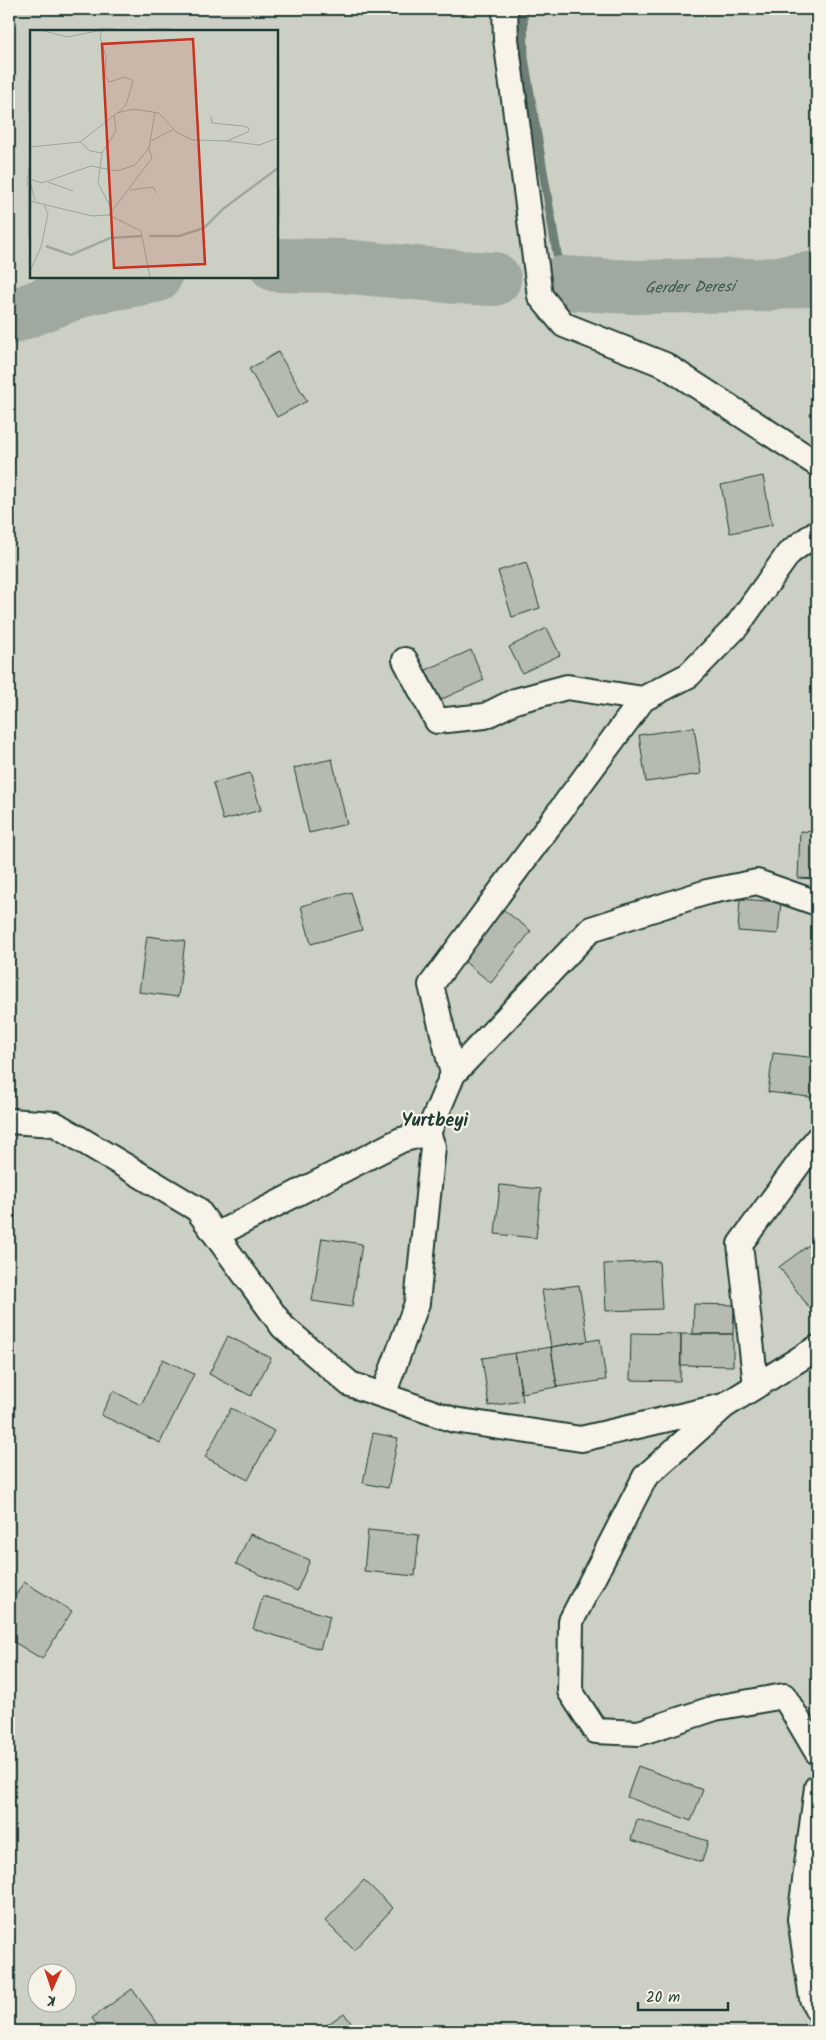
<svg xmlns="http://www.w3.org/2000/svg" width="826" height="2040" font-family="Kalam,sans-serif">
	<rect width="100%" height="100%" fill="#eeece1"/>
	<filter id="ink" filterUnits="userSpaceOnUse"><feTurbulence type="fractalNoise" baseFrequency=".02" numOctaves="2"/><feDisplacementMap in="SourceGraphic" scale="10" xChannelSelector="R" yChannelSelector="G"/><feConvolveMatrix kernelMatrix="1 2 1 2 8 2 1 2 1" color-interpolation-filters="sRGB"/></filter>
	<g filter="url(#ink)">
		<path fill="#cccfc4" stroke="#76867c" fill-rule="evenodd" d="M9,9H817V2031H9ZM31,31H276V276H31ZM38,1972H68V2002H38Z"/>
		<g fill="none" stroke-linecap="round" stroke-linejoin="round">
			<path stroke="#6c7e74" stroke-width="9" d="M523,9L524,58L562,283"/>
			<g stroke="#9fa99f" stroke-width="54">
				<path d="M276,265L341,266L458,277L494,279"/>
				<path id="s1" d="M562,283L633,287L762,285L817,278"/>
				<path d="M9,318L87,288L155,276"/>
			</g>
		</g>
		<path fill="#b5bbb0" stroke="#1f3d34" d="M278,352L307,401L277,417L249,369Z
			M763,476L772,525L730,533L721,485Z
			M526,562L540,608L512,617L498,571Z
			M547,628L560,655L522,673L509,647Z
			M471,650L484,680L440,700L426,670Z
			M694,727L701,774L646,782L639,735Z
			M332,759L347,824L309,833L294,768Z
			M250,773L261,810L223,820L213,783Z
			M800,831L817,832V879L798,878Z
			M351,892L362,930L311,944L301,906Z
			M740,899L781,902L778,934L738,931Z
			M500,907L531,931L491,983L460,958Z
			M147,936L185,941L178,997L139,992Z
			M773,1053L817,1058V1098L768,1092Z
			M500,1185L541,1189L536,1238L495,1234Z
			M322,1238L362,1244L352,1307L312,1301Z
			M817,1239V1312L814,1314L779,1267Z
			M659,1261L662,1309L606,1311L604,1264Z
			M579,1285L588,1341L551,1347L542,1290Z
			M694,1304L734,1305L733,1334H693Z
			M631,1333L681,1334L680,1381L630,1380Z
			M681,1334H733V1366L681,1365Z
			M228,1336L271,1358L251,1396L209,1374Z
			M600,1339L606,1380L557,1387L551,1347Z
			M551,1347L557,1387L521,1393L515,1353Z
			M515,1353L523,1401L489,1406L482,1358Z
			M163,1359L194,1374L160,1443L101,1415L113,1391L141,1405Z
			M231,1408L274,1431L248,1480L205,1457Z
			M373,1433L398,1438L388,1488L363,1483Z
			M368,1530L419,1535L415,1576L364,1571Z
			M250,1534L310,1560L297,1591L236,1564Z
			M24,1582L72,1611L42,1659L9,1639V1606Z
			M263,1596L330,1616L320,1649L253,1629Z
			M638,1766L703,1790L691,1821L627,1797Z
			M637,1819L708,1841L702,1862L631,1840Z
			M364,1880L393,1908L354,1950L325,1921Z
			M132,1989L163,2031H101L92,2018Z
			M344,2013L357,2031H318Z"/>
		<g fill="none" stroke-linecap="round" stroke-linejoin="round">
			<g stroke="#1f3d34" stroke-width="28">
				<path id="minor" d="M505,9L506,39L540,296L564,325L665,365L817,464
					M405,660L437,721L485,716L515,701L567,687L643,699
					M453,1074L431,985L643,699L689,675L737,626L789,553L817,532
					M9,1121L55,1124L197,1209L283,1327L350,1384L454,1420L581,1439L724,1406L817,1348
					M216,1235L401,1140L428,1133
					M756,1386L740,1244L817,1139
					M383,1395L417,1303L433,1147L428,1133L453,1074L591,929L707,892L757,882L817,903
					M723,1407L645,1477L571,1621L570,1691L596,1731L639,1733L715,1708L784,1696L817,1752
					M817,1787L800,1919L812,1999L817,2009"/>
			</g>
			<use href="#minor" stroke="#f7f3e8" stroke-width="24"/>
		</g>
	</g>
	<g text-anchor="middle" stroke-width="4.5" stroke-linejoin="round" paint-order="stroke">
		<g font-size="16" font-style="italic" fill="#3f584f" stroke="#f7f3e8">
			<text dy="6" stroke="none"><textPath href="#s1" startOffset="128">Gerder Deresi</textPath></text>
		</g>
		<g font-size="18" font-weight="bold" fill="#1f3d34" stroke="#f7f3e8">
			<text x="435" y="1126">Yurtbeyi</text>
		</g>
	</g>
	<g transform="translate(30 30)">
		<rect width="248" height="248" fill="#eeece1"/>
		<path d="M0,0H247V247H0Z" fill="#cccfc4"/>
		<path fill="none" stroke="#9fa99f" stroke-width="2.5" d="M119,206H149L174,198L193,179L248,138M16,216L41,225L80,208L112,206"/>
		<path fill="none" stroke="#9ba69c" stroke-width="1" d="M10,0L37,7L72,0M72,0L70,7L76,27L75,45L79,52L95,47L103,51L96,75L88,83M121,111L144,99M197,111L229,115L248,108M50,112L60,121L72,123M0,117L50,112L87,83L103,79L129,83L146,102L163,110L197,111L218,102L219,98L213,96L182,93L181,86M0,149L12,153L61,136L87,141L105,135L119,118L125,82M0,151L5,171M18,152L43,161M100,160L123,157L127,163M0,171L62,186L79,185L111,201L120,247M82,180L68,153L72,123L86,101L84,85M79,185L122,128L119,119M0,241L11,217L18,184L14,175"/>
		<path fill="#c8321e" fill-opacity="0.15" stroke="#c8321e" stroke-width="2.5" d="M163,9L175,234L84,238L72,14Z"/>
		<rect width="248" height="248" fill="none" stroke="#1f3d34" stroke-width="2.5"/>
	</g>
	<rect width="826" height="2040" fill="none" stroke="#f7f3e8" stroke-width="30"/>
	<rect x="15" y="15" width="796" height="2010" fill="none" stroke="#1f3d34" stroke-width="2" filter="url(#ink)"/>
	<g transform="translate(52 1988) rotate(183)"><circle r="24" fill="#f7f3e8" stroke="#a1aaa0"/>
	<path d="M0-4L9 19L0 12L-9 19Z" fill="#c8321e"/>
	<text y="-8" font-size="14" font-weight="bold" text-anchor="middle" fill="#1f3d34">K</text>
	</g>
	<path d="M638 2002v8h90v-8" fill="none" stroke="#1f3d34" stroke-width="2.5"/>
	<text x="646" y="2002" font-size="15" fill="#1f3d34" stroke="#f7f3e8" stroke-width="4" paint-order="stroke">20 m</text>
</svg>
